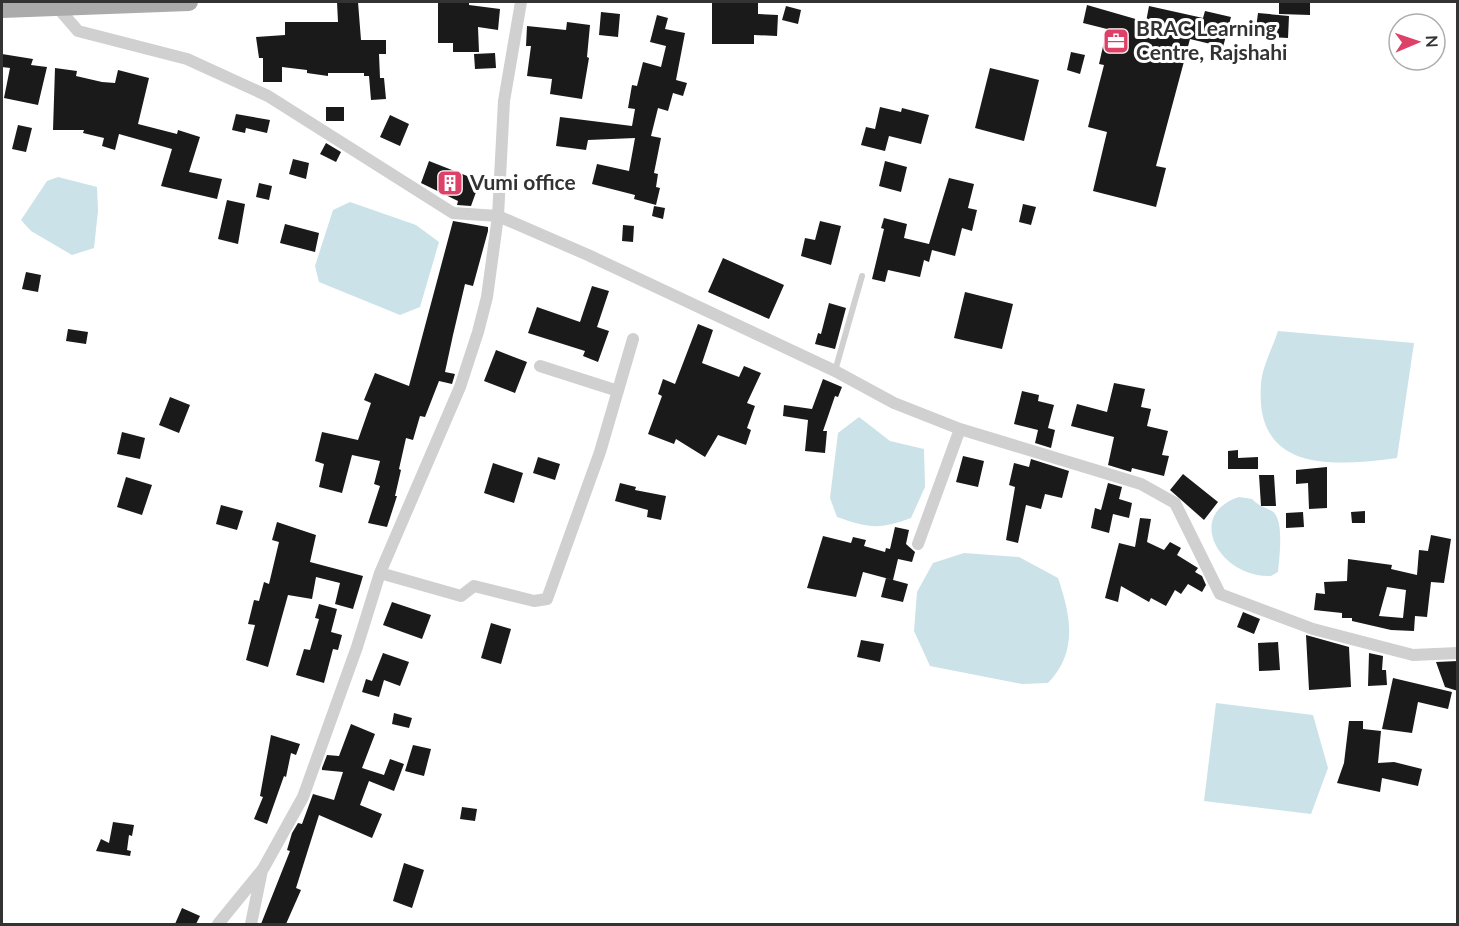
<svg xmlns="http://www.w3.org/2000/svg" width="1459" height="926" font-family="Lato,sans-serif">
	<rect width="100%" height="100%" fill="#fff"/>
	<path fill="#cae2e8" d="M58,177L97,187L98,211L94,248L72,255L31,231L21,220L47,181Z
		M350,202L416,225L439,242L420,307L400,315L319,282L315,266L333,210Z
		M1278,331L1414,343L1397,458C1335,466 1254,474 1261,384C1262,367 1273,347 1278,331Z
		M859,417L890,441L924,449L925,487L911,518C878,530 869,528 837,517L830,498L838,433Z
		M1239,497L1252,499C1259,506 1264,507 1272,511C1285,519 1279,559 1278,572L1271,576C1220,578 1184,515 1239,497Z
		M964,553L1019,557L1058,578C1071,616 1078,652 1048,683L1022,684L930,666L914,631L917,592L933,563Z
		M1216,703L1313,715L1328,768L1311,814L1204,801Z"/>
	<path fill="#1a1a1a" fill-rule="evenodd" d="M337,2H358L361,40H386V54H379L380,78H384L386,99L371,100L369,76H364V73H328V76L307,73V70L282,67V82H263V58H259L256,37L285,35V22H338Z
		M438,2H469V5L500,9L498,30L478,27L479,52H453V43H438Z
		M712,2H758V14L778,15L777,36L754,35V44H712Z
		M1279,2H1310V15L1279,14Z
		M1087,5L1146,22L1149,6L1203,18L1205,11L1231,17L1223,47L1190,39L1156,166L1166,168L1156,207L1093,191L1107,132L1088,127L1104,65L1099,64L1107,29L1083,23Z
		M786,6L801,10L798,24L782,20Z
		M601,12L620,14L618,37L599,35Z
		M1258,13L1289,16L1288,38L1255,36Z
		M657,15L668,18L665,29L685,33L676,80L687,83L683,96L673,93L668,111L658,108L651,136L661,138L654,173L658,174L656,187L660,188L656,205L634,199L635,195L592,184L597,164L629,171L635,138L588,140L586,150L556,146L560,117L632,126L635,109L628,108L632,85L637,86L643,62L661,67L666,46L650,42Z
		M567,22L590,25L587,57L589,58L582,99L550,94L552,79L527,76L531,46H526L527,26L566,30Z
		M1071,52L1085,55L1080,74L1067,70Z
		M495,53L496,68L475,69L474,54Z
		M2,54L33,59L31,65L47,67L38,105L4,98L10,68L2,67Z
		M55,68L77,71L76,76L102,82L115,83L118,70L149,78L138,124L177,134L178,130L200,137L189,172L222,179L217,199L161,186L172,149L119,134L115,150L102,146L104,138L83,133L84,130H53Z
		M990,68L1039,80L1024,141L975,128Z
		M326,107H344V121H326Z
		M880,107L901,112L902,108L929,115L921,144L889,136L885,151L861,145L866,127L875,129Z
		M236,114L270,120L267,133L246,128L245,133L232,130Z
		M390,115L409,124L400,146L380,137Z
		M18,125L32,128L26,152L12,149Z
		M326,143L341,152L336,162L320,154Z
		M293,159L309,163L306,179L289,174Z
		M429,161L480,181L471,206L457,205L458,201L421,183Z
		M885,161L907,167L901,192L879,186Z
		M949,178L974,184L968,208L977,210L972,231L962,228L955,256L932,250L929,262L924,260L920,277L888,270L885,282L872,279L884,229L881,228L884,218L907,224L904,238L929,244Z
		M259,183L272,186L269,200L256,197Z
		M227,200L245,204L238,244L218,239Z
		M1023,204L1036,207L1031,225L1019,222Z
		M654,206L665,208L663,219L652,216Z
		M453,221L488,227V231L473,286L465,284L453,335L445,372L455,374L452,384L439,381L425,417L420,416L413,440L406,438L399,469L401,470L395,496H397L387,527L368,523L380,486L374,484L380,461L352,455L342,493L319,487L324,464L315,461L322,432L358,440L371,403L364,400L375,373L409,386Z
		M820,221L841,226L831,265L801,256L805,238L815,240Z
		M285,224L319,233L315,252L280,243Z
		M623,225L634,226L633,242L622,241Z
		M723,258L784,285L769,319L708,292Z
		M26,272L41,275L38,292L22,289Z
		M592,286L609,291L597,327L609,331L598,362L583,356L585,351L528,333L537,307L580,322Z
		M965,292L1013,304L1002,349L954,338Z
		M829,303L846,308L835,349L815,344L818,333L821,334Z
		M698,324L713,330L702,363L739,377L744,366L761,373L747,403L755,406L747,428L751,430L746,445L718,435L705,457L676,439L674,444L648,434L662,396L658,394L663,379L675,384Z
		M68,329L88,332L86,344L66,341Z
		M496,350L527,362L515,393L484,381Z
		M823,379L842,387L838,397L835,396L823,431H827L825,453L805,451L808,420L783,416L784,405L812,409Z
		M1114,383L1145,389L1141,407L1151,409L1147,426L1168,431L1162,455L1169,456L1164,476L1132,468L1131,472L1108,465L1114,437L1071,426L1077,404L1107,412Z
		M1022,391L1039,395L1038,401L1054,405L1048,428L1055,430L1051,448L1035,443L1038,430L1014,424Z
		M170,397L190,405L179,433L159,425Z
		M122,432L145,438L140,459L117,454Z
		M1238,450V458L1258,457V469H1228V451Z
		M963,456L984,461L978,487L956,482Z
		M538,457L560,464L555,480L533,473Z
		M1031,459L1069,471L1062,498L1045,494L1041,509L1026,505L1018,543L1006,540L1015,487L1009,485L1014,463L1029,467Z
		M493,463L523,473L514,503L484,493Z
		M1327,467V508L1309,509L1308,483L1296,484V470Z
		M1183,474L1218,502L1204,520L1170,490Z
		M1259,475H1274L1276,506H1261Z
		M126,477L152,485L142,515L117,507Z
		M620,483L636,487L635,490L666,496L661,520L647,517L648,510L615,501Z
		M1108,483L1122,487L1119,499L1132,503L1129,518L1113,514L1109,533L1091,528L1095,508L1101,510Z
		M221,505L243,511L237,530L216,524Z
		M1365,511V523H1352L1351,512Z
		M1303,512L1304,527L1286,528V513Z
		M1140,518L1151,519L1147,542L1164,550L1170,542L1181,548L1177,555L1198,568L1195,572L1202,576L1206,585L1202,592L1188,584L1181,594L1175,590L1166,606L1151,598L1149,602L1121,586L1118,602L1105,598L1119,543L1135,547Z
		M277,522L316,535L310,562L363,576L353,609L335,604L340,583L316,577L312,599L288,595L268,667L246,660L255,625L248,624L254,600L259,601L264,582L269,584L279,542L272,540Z
		M895,527L909,530L906,544L915,552L912,562L898,559L893,580L863,572L856,597L807,588L823,536L851,543L853,537L866,540L864,546L885,552L886,548L890,549Z
		M1431,535L1451,539L1444,583L1431,582L1427,617L1415,616L1414,631L1391,630L1352,621V618H1342V613L1314,610L1316,593L1325,594L1324,582L1347,581L1348,559L1392,565L1391,569L1417,575L1419,550L1428,551ZM1387,587L1406,590L1403,618L1379,616Z
		M886,578L908,584L903,602L881,597Z
		M392,602L431,615L422,639L383,625Z
		M319,604L337,609L331,632L342,635L338,650L333,649L324,683L296,675L304,649L310,650L319,619L315,618Z
		M1243,612L1260,619L1254,634L1237,627Z
		M491,623L511,629L501,664L481,658Z
		M1306,635L1349,647L1351,687L1309,690Z
		M861,640L884,644L880,662L857,657Z
		M1278,642L1280,670L1259,671L1258,643Z
		M383,653L409,662L400,686L384,680L379,697L362,692L366,679L372,681Z
		M1369,653L1383,656L1382,670H1386L1387,685L1368,686Z
		M1458,661V691L1445,687L1436,662Z
		M1393,678L1452,692L1448,709L1418,702L1412,733L1382,729Z
		M394,713L412,718L409,728L392,724Z
		M1349,721H1363V729L1381,731L1378,763L1394,762L1422,769L1418,786L1382,778L1380,792L1337,783L1344,763Z
		M351,724L375,734L362,768L384,775L390,759L404,764L394,791L369,781L360,805L382,814L372,838L319,815L296,888L301,890L286,924H261L290,851L287,850L292,833L298,823L302,824L313,794L334,800L343,772L322,770V768L327,755L339,756Z
		M271,735L300,744L296,755L291,753L286,777L284,776L267,824L254,819L263,797L260,796Z
		M413,745L431,749L424,776L405,771Z
		M462,807L477,809L475,821L460,819Z
		M113,822L134,825L132,836L129,835L127,850L131,851L130,856L96,851L101,839L109,843Z
		M404,863L424,870L412,908L393,901Z
		M182,908L200,916L196,924H175Z"/>
	<g fill="none" stroke-linecap="round" stroke-linejoin="round">
		<path stroke="#d0d0d0" stroke-width="6" d="M835,371L862,276"/>
		<path stroke="#d0d0d0" stroke-width="12" d="M58,8L78,31L187,59L268,96L453,213L498,216L588,255L835,371L894,403L960,429L1141,484L1175,503L1220,594L1313,629L1413,655L1458,653
			M540,366L618,391
			M918,544L960,429
			M380,573L461,596L474,586L534,601L547,599L600,452L633,339
			M218,924L263,869L303,797L357,647L380,573L460,387L478,332L487,297L498,216L504,101L521,2
			M251,924L262,870"/>
		<path stroke="#ababab" stroke-width="18" d="M2,9L189,2"/>
	</g>
	<defs>
		<g id="office-square" transform="scale(1.35)"><rect x="-9" y="-9" width="18" height="18" rx="4" fill="#dd4168" stroke="#fff"/><path d="M-6-3h4V-5.5h4V-3h4V5H-6ZM-1-4.5V-3h2v-1.5ZM-6 0V1H6V0Z" fill="#fff"/></g>
		<g id="building-square" transform="scale(1.35)"><rect x="-9" y="-9" width="18" height="18" rx="4" fill="#dd4168" stroke="#fff"/><path d="M-4-6H4V6H1V3H-1V6H-4ZM-2.5-4.3h1.7v1.8h-1.7ZM.8-4.3h1.7v1.8H.8ZM-2.5-1h1.7V.8h-1.7ZM.8-1h1.7V.8H.8Z" fill="#fff"/></g>
	</defs>
	<g fill-rule="evenodd">
		<use href="#office-square" x="1116" y="41"/>
		<use href="#building-square" x="450" y="183"/>
	</g>
	<g text-anchor="middle" stroke-width="6" stroke-linejoin="round" paint-order="stroke">
		<g font-size="21" font-weight="bold" fill="#333" stroke="#fff" text-anchor="start">
			<text x="1136" y="36">BRAC Learning<tspan x="1136" dy="24">Centre, Rajshahi</tspan></text>
			<text x="470" y="190">Vumi office</text>
		</g>
	</g>
	<rect width="1459" height="926" fill="none" stroke="#333333" stroke-width="6"/>
	<g transform="translate(1417 42) rotate(88)"><circle r="28" fill="#ffffff" stroke="#adadad" stroke-width="1.5"/>
	<path d="M0-4.5L10 22L0 15L-10 22Z" fill="#dd4168"/>
	<text y="-9" font-size="16" font-weight="bold" text-anchor="middle" fill="#333333">N</text>
	</g>
</svg>
